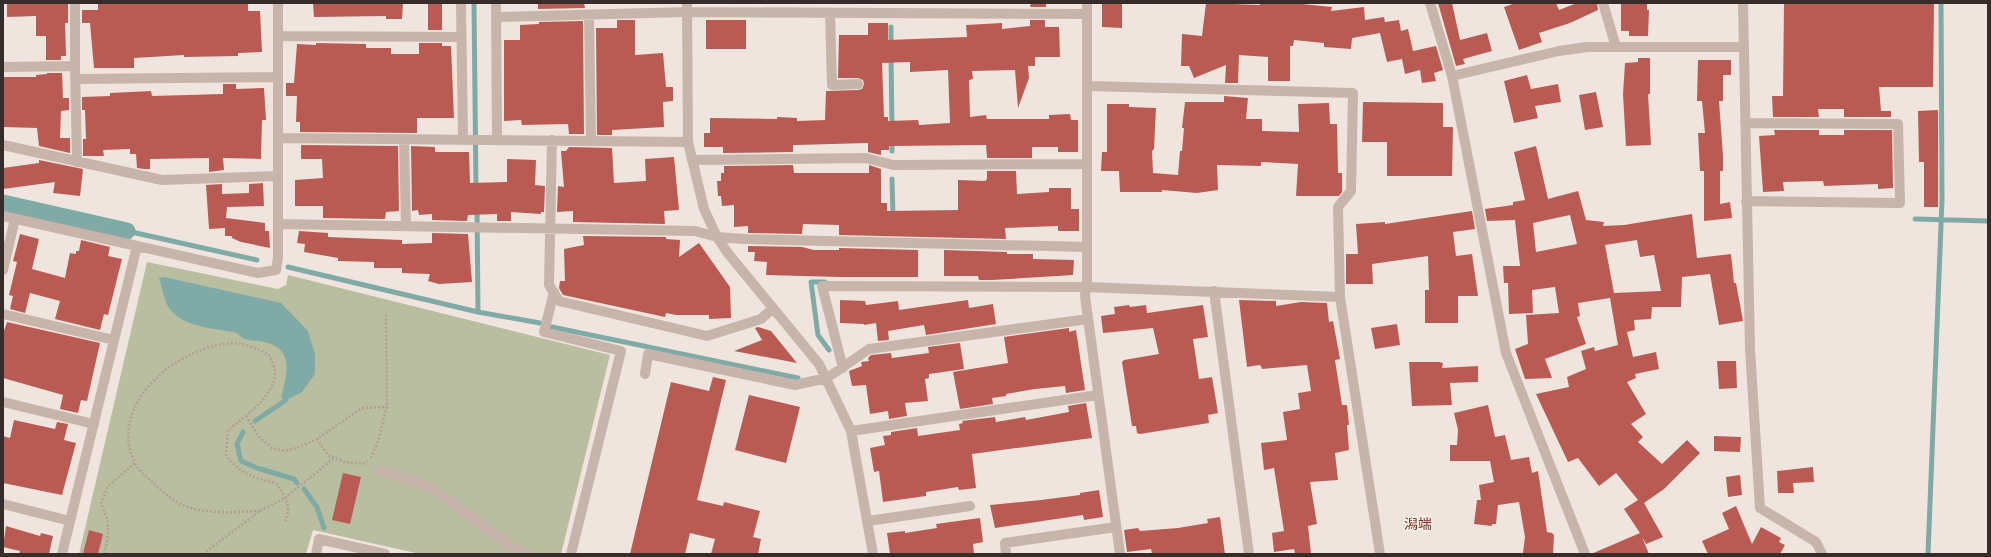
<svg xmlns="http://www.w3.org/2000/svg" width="1991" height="557" font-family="'Source Sans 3','Noto Sans JP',sans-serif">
	<rect width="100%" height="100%" fill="#f0e5de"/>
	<path fill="#b9bea0" d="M147,262L278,289L286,285L288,275L610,355L561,554H420L313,530L306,554H79Z"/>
	<path fill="#80aaa5" d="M164,277L281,303L308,331L315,354V374L302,392L286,400L281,398C288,371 295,346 259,341C250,340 243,341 237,333C214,328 184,328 169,308C164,300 162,287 159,278Z"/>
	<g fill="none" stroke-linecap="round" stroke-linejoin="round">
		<path stroke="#80aaa5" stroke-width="5" d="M474,3L476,189
			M891,27V46
			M891,56L892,126
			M892,140V151
			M892,179L893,216
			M477,209L478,312
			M1915,219L1988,221
			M127,231L257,260
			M288,267L478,312L540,323
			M825,282H811L818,335L829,350
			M552,327L798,378
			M255,421L286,400
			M243,432L237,444L241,461L257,468L294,479L297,483
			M304,489L317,507L324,528
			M1928,554L1942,200L1941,3"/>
		<path stroke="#80aaa5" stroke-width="17" d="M3,203L127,231"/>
	</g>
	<path fill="#ba5b53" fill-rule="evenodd" d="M7,3H68V23H65L66,56H61V60H46V36H36V16L7,17Z
		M98,3H248V11H260L262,52L238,53V56L184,57V55L134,58V68H94L90,23H82V10H98Z
		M313,3H403L402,19H386V16L314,17Z
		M428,3H442V30H428Z
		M538,3H584L585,8L538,9Z
		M1031,3H1046V7H1030Z
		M1102,3H1122V28L1102,27Z
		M1206,3L1260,5V3H1292L1332,7L1331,11L1364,7L1365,20L1384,17L1385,22L1399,20L1401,31L1408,29L1413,51L1436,46L1443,70L1434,73L1436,81L1422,83L1420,70L1405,74L1402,59L1387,62L1380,33L1352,38L1351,49L1324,47V43L1294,40L1293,46H1290V81H1268V57L1239,55L1238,83H1225L1226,65L1194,78L1189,66H1181L1182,34L1202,36Z
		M1438,3H1452L1460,40L1487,33L1492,51L1463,59L1465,64L1456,66Z
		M1516,3H1556L1559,10L1577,3H1597L1598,10L1570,23L1539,33L1542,42L1519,50L1504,7Z
		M1621,3H1647V10H1649L1648,36H1629V31H1621Z
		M1784,3H1934L1933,87H1879L1881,111H1891V117H1844V109H1818L1819,117H1773L1772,96H1783Z
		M617,20H635V55L663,53L666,87H673V101L663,102L664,127L612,130V135H597L596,28H617Z
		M706,20H746V49H706Z
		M1030,20H1045V27H1059L1060,57H1035V66H1028L1029,78L1018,108L1015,70L972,71L973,79L969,80L970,117L986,115L987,119H1049V115L1070,114L1071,120H1078V152H1058V147H1032V158H987L986,145L889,146V150H881V155L868,152V143L796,145H793V152L723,153V147H704V133H710V118L777,119V117L797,118V121L825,120L826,91L858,90L862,89L864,84L863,80L858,78H838L839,35H868V23H888V40L967,37L966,25L1002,23V29L1030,26ZM910,62V72L948,70L950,123L919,125L918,120L888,121V117H884L882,63Z
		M583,21L584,134H569L568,124L522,125L521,120L504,121V40H520V25L539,24V22Z
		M316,43L366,44V48H391V54H419V43H442V46H451L454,118H417V133L300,132V122H296L297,96H286V83H294L297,44L316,45Z
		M1638,58H1650V94H1648L1651,145L1626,146L1623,94L1625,63L1638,62Z
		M1698,60H1731V75H1723V101H1719L1723,156V171H1720V204L1730,202L1732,218L1704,221V171H1700L1698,133H1705L1702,101H1697Z
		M47,73H62L63,98H69V110L61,111L60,138H70V153L39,146L37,128L3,127V77H36V75L47,74Z
		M1527,75L1531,89L1558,84L1561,102L1535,106L1538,118L1514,123L1504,81Z
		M223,84H236V89L264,88L266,120H262L261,159L223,158L224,170L209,172V158L150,159V169H144L137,168L136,154H130V149L103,150L104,156H83V139H86L85,110H82V97L110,96V93L151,91L152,96L223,94Z
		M1596,92L1603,127L1585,130L1579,95Z
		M1224,96L1248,98L1246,119H1262V131L1299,132L1298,104L1329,103L1330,124H1337L1338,173H1342V192L1339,196H1296L1298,164L1261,162V166L1217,165L1218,190L1197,193L1162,190V192H1120L1119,171H1101L1102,152H1107V104H1129V107L1156,108L1154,149L1152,151L1153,173L1178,175L1180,151H1182L1184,128H1182L1185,102H1224Z
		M1363,102L1443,103V127H1453L1452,176H1387V142H1362Z
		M1938,110V207H1924V162H1919L1918,111Z
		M1774,130H1819V135H1844V130H1892L1893,188L1878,189V184L1824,186L1823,181L1783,182L1784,191L1763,192L1759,136L1775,135Z
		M301,145L398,146L399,211L386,212L385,219H382L323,218V206H295V180L323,178L322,159H301Z
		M411,146L435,147V152H469L470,183L507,182V159L536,160L535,185L545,186L544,212H541V214L511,212V221H497V214L468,215L467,221L432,220V214L419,215L418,210L412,211Z
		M1536,146L1548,199L1578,191L1586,220L1604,222L1603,226L1624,225L1692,214L1697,258L1731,254L1734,283H1736L1743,321L1719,325L1710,274L1682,277L1681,307H1652L1651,319L1634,320L1635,330L1627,332L1633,357L1656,352L1659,369L1635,374L1636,378L1627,382L1646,414L1631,424L1643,437L1638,442L1662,464L1687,440L1700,453L1664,489L1644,503L1663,537L1646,544L1642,537L1649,554H1591L1640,533L1624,509L1638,500L1616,473L1599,486L1578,458L1568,462L1536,394L1569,387L1567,377L1586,369L1581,351L1594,347L1595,351L1618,345L1610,298L1578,303L1580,316L1577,317L1586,344L1545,359L1552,378L1525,379L1515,349L1528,344L1526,315L1559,313L1555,287L1532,290L1533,313L1509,314L1508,283H1504L1503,266H1520L1515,220L1487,221L1485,209L1513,205V202L1525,200L1514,152ZM1570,215L1577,244L1536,252L1533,223ZM1637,240L1640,257L1654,255L1661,291L1614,293L1605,245Z
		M569,147L612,148L614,183L646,181L645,159L674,157L679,210L664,211L665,224L573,222V211L557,212L558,186L564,187L561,151H566Z
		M39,160L83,169L80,196L53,193L55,182L3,189V168L39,163Z
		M793,165L794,173H869V165L881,169V203H887V211L958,210V180L985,181L987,179V171H1016L1017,194L1049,192V188H1071V209H1079V231H1058V226L1005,228L1006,239L839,235V225L803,224L802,234L748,233V226L734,227V205L722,206L721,196H718L717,181H721V173H724V166Z
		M263,183L264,206L227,207L226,218L265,223V231H269L270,248L241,242L232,238V236H225V228L209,229L206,185L222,184V194L249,193V184Z
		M1472,211L1475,229L1453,232L1456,256L1472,254L1478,296H1458V323H1425V290H1429L1428,256L1372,264L1373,284H1346V254H1358L1356,224L1385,222V224Z
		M299,231L328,233V237L402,240V244L432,243V233L468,234L472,282L439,284L428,281L430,274L402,273V268H374V262L338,261V258L304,252L305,244L297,243Z
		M20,234L39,239L32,269L65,278L70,253L76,254V251H79L81,240L110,247L108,256L122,259L108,315L104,314L100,330L55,319L60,301L30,293L25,313L10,309L13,296L9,295L17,262L13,261Z
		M583,236L666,237V239L680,240L679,257L699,243L730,287L731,318L709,319V315H676L666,313L665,317L563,295L559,288L560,281H565L564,249L584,245Z
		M748,246L802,247L814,250H839V248L918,250V277H840L766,275L767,262L754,261L755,252H748Z
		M944,250L1007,252V254H1033V259L1074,260L1073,275L992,280H979L978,276H944Z
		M840,300L865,301L866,305L898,301L899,310L968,300L969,308L993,304L996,324L926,335L924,325L888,331L889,340L878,341L876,323L864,325V324L840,323Z
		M1239,300L1276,301V306L1301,302L1327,303L1329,322L1333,321L1340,359L1335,360L1342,405H1347L1349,425H1347L1349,450L1335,453L1338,480L1310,482L1317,524L1308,526L1311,554H1295L1294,549L1274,552L1272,533L1284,531L1274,468L1264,470L1261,443L1287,440L1283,412L1300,409L1298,393L1311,391L1307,365L1262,369L1261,366L1259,365L1247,367Z
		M1129,305L1130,307L1146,305L1147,313L1203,305L1208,337L1193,339L1199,379L1212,377L1218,413L1208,415L1209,423L1140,434L1137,433L1136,426H1132L1122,362L1124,360L1159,354L1153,328L1103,333L1101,316L1115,314L1114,307Z
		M7,322L100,343L87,401L81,400L78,413L60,409L63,395L3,378V334Z
		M1397,324L1400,345L1375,349L1371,328Z
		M758,327L771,331L797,363L734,351L762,340L755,328Z
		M1069,328V332L1076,330L1085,390L1066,393L1065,386L1035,389L1006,394V396L992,398L993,404L960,409L953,372L1008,363L1004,337Z
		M960,343L964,369L929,374V378L925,379L928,401L905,403L907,416L889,419L888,411L870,414L866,385L852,386L849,371L862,366L861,362L869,361L868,358L871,355L891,353L892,358L929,353L928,347Z
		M1717,361H1736L1737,388L1719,389Z
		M1409,362H1439L1443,363L1442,368L1478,366V382L1450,383L1452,405L1412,406Z
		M713,377L726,380L697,500L723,506L724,502L760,511L753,537L761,539L758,554H711L715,539L690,533L685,554H630L671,382L709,391Z
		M749,395L800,407L786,463L735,450Z
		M1086,403L1092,438L972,454L976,488L959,490L958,487L926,492V496L883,502L879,471L874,472L870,448L885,445L883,436L891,435V432L917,428L918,436L960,430L959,424L963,423L962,421L995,417L996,422L1025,417L1026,420L1069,412L1068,406Z
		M1488,405L1495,437L1505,435L1511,460L1529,457L1532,473L1538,471L1547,532L1552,533L1554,535L1553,554L1523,553L1525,537L1519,502L1498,505L1496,524H1492V526L1474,524L1477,500H1481L1479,485L1494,482L1490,461H1450V445H1457L1458,430L1454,413Z
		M14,420L55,429L57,422L68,424L64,440L76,443L62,495L3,483V436L10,438Z
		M1714,436L1741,437L1740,452L1714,451Z
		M1813,467L1814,482L1793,483L1794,493H1778L1777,471Z
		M343,473L361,477L350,524L332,520Z
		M1740,475L1742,495L1728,497L1726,477Z
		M1099,490L1103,517L1084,520L1083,515L995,528L990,505L1041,500L1080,495V493Z
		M1736,506L1752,544L1761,527L1781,538L1779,542L1785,545L1780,554H1708L1702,541L1729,529L1722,513Z
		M1220,517L1225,554H1152L1151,549L1127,552L1124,530L1138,528L1140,531L1178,528L1208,523L1207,519Z
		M980,518L983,542L973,544L974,554H890L887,533L905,531V533L937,528L936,524Z
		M6,526L40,536L41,533L53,536L49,554H19L20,551L3,547Z
		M89,530L103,534L98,554H83Z"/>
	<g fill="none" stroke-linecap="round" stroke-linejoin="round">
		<path stroke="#b39e96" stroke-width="2.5" stroke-dasharray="2 2" stroke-linecap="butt" d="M246,416L259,437L272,448L284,451L297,448L317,439L362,408L387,407
			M317,439L328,455L345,462L363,464L367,461
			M371,458L379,439L387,405L386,313
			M260,511C237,512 213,514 191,508C176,504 164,493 153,483C147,477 139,471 135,463C106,404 178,346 232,343C245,343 258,349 269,355C271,360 275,367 275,372C277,394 243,418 228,430L226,455C239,473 255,479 276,483C285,497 292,504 285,521
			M104,554C109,534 111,523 101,504L108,486L135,463
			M203,554L260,511L285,498L334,458"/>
		<path stroke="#c7b4ab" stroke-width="10" d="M75,3V66
			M461,3L463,139
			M496,3L497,140
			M687,3L688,142L704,209L717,237L727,252L819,364L851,431L873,554
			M1087,3V281L1085,296L1120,554
			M1430,3L1452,76L1506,353L1585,554
			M1603,3L1616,47
			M1743,3L1750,349L1760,508L1816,542L1822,554
			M830,13L832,85L858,84
			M589,15L591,141
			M496,17L687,12L1087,14
			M278,36L461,37
			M3,67L75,66L77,162
			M1452,76L1559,51L1587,47H1743
			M76,79L278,77
			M1087,86L1353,93L1351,191L1338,207L1340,297L1380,554
			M1745,123L1898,124L1900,203L1746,201
			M278,138L688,142
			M404,139L406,226
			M552,140L549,285L559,301L707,336L761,319L773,308
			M3,145L162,180L278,176
			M692,160L866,158L893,165L1087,164
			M3,216L137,246L62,554
			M278,224L695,231L717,237L745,239L1087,247
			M137,246L258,273L276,270L278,257V3
			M3,270L15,219
			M1214,291L1249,554
			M554,292L544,332L621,351L571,554
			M3,314L114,340
			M843,368L822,286L1086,287L1340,297
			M645,374L648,354L795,385L827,378L869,349L1088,319
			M3,402L94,424
			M851,431L1098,395
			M378,470L422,484L443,496L514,549L527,554
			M3,504L70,521
			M868,521L970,506
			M316,554L319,539L385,554
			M1006,554L1005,543L1116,527"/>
	</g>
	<g text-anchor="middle" stroke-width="3" stroke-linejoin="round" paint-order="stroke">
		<g font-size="14" fill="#7d312b" stroke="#f8f0ea">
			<text x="1418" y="529">潟端</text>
		</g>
	</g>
	<rect width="1991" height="557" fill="none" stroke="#362c2a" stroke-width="8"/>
</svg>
